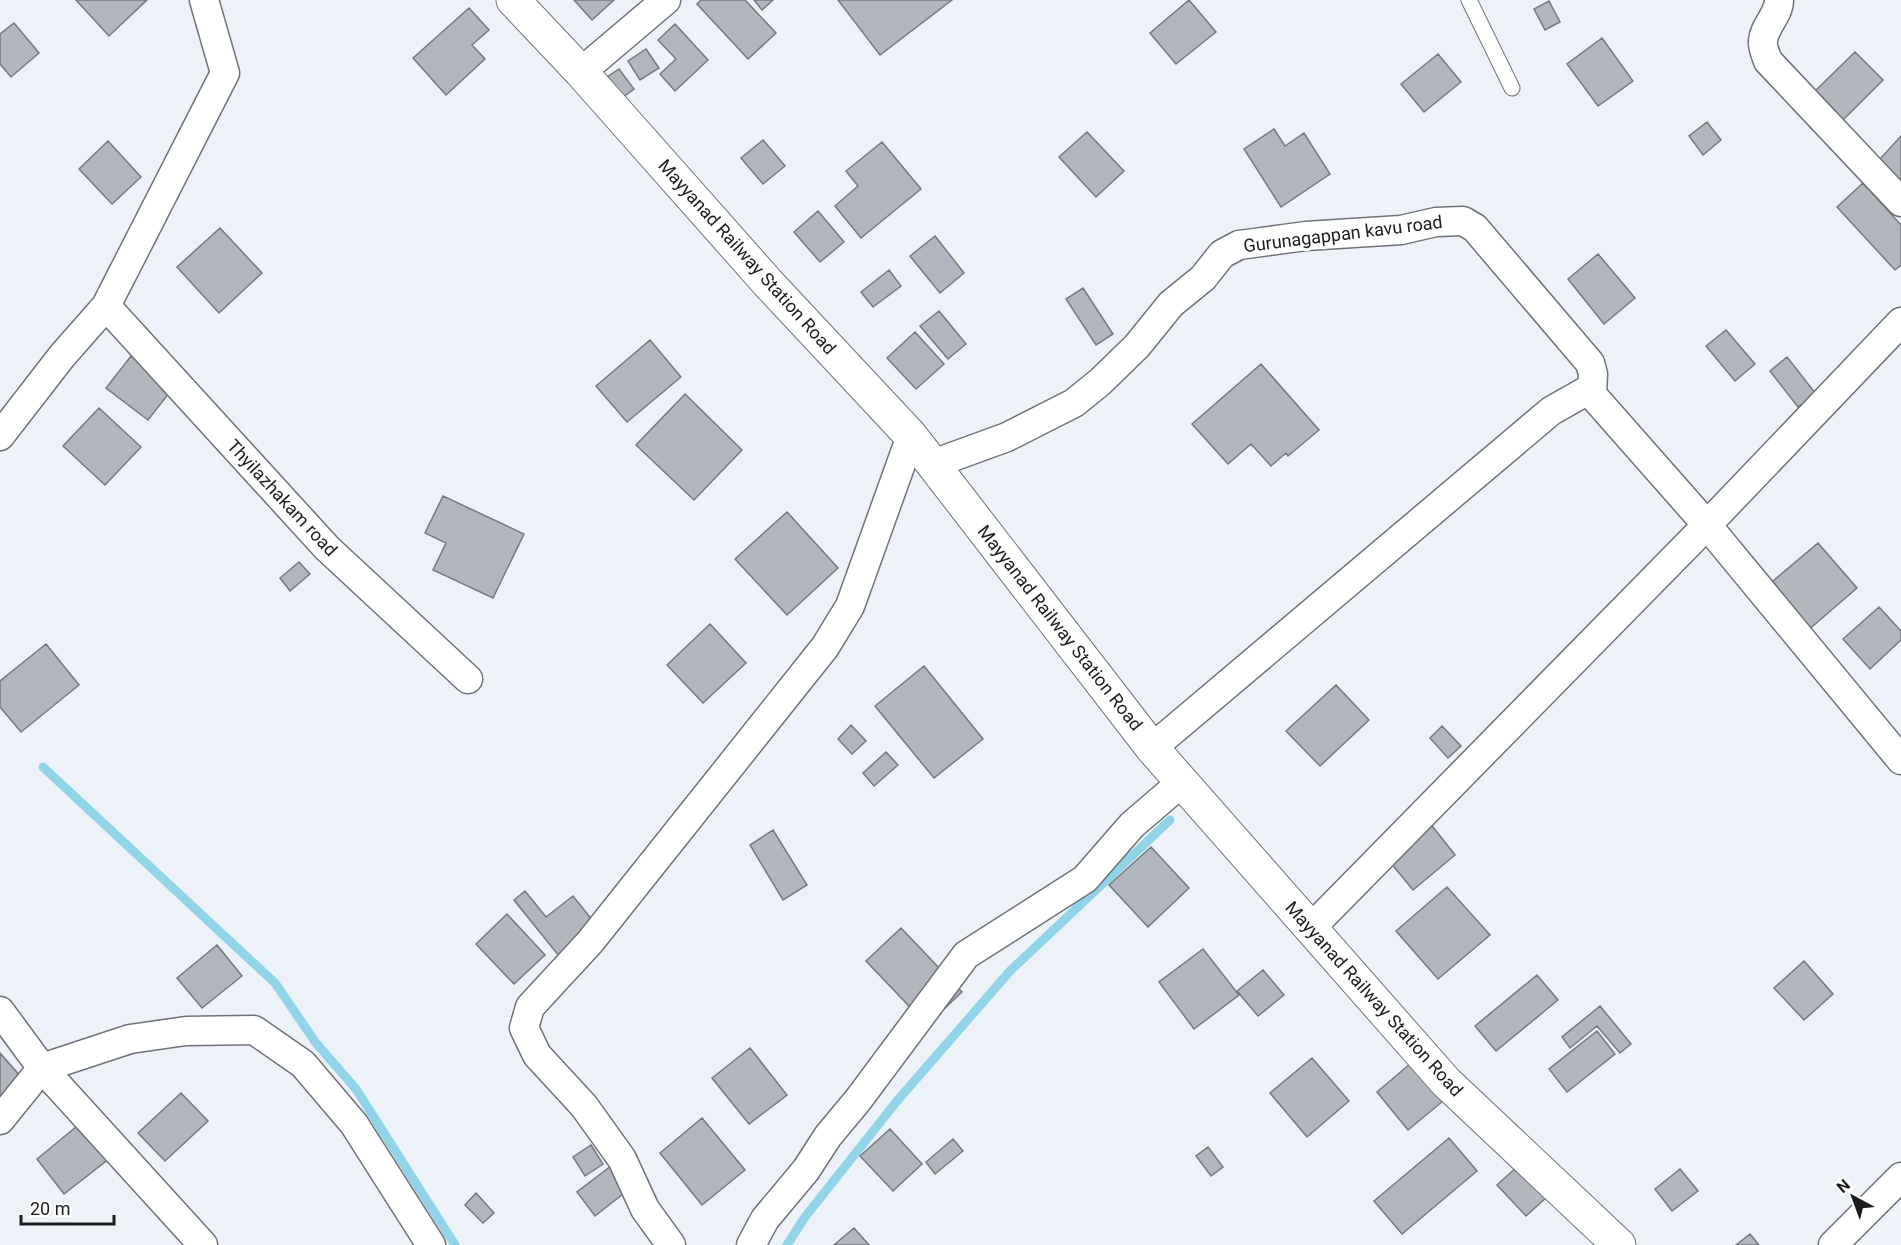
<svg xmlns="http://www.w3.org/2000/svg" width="1901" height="1245" font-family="Roboto,sans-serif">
	<rect width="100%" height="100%" fill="#ecf2f8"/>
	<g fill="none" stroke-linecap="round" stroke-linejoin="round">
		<path stroke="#92d4e7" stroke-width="9" d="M43,767L275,983L316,1043L356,1089L455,1245
			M787,1245L805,1217L897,1101L1010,971L1170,820"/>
	</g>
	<path fill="#b1b7bd" stroke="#757a80" stroke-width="1.5" d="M76,0H147L109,36Z
		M574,0H614L592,20Z
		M701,0H745L776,33L748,59L697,4Z
		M754,0H773L762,10Z
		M838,0H952L880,55Z
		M1189,0L1216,32L1176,64L1150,33Z
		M1549,1L1560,22L1545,30L1534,9Z
		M469,8L489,30L472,45L485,59L446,95L413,58Z
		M14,23L39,53L11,77L0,64V34Z
		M675,24L708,60L675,91L660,74L676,59L658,40Z
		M1602,38L1633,81L1598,106L1567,64Z
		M646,49L659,68L640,80L628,61Z
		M1855,52L1883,80L1842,121L1814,92Z
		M1438,54L1461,82L1424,112L1401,84Z
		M619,69L634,89L623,97L607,77Z
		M1707,122L1721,140L1703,155L1689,136Z
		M1274,129L1285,146L1304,133L1330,174L1281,207L1244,149Z
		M1087,132L1124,171L1096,197L1059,157Z
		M1901,136V196L1871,169Z
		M763,140L785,166L763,184L741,158Z
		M108,141L141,177L112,204L79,169Z
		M882,142L921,189L861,238L835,206L858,186L846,171Z
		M1863,183L1901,225V265L1895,270L1837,207Z
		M818,211L844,242L820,262L794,232Z
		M220,228L262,273L219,313L177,267Z
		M935,236L964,273L940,293L910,256Z
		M1598,254L1635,298L1604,324L1568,279Z
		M889,270L901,286L873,307L861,292Z
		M1083,288L1113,334L1096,345L1066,299Z
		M939,311L966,344L948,359L920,326Z
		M1726,330L1755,364L1735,381L1706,346Z
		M915,332L944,364L916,389L887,358Z
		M650,340L681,377L627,422L596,386Z
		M131,356L173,388L148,420L106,388Z
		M1787,357L1816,394L1798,407L1770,371Z
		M1261,364L1319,430L1288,456L1286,453L1271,466L1251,444L1228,464L1192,424Z
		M685,394L742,450L694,500L636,445Z
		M99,408L141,447L105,485L63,446Z
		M443,496L524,534L493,598L433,570L446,543L425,533Z
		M787,512L838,568L787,615L735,559Z
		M1818,543L1857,588L1806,632L1767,586Z
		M299,562L310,574L290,591L280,578Z
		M1879,607L1901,631V640L1870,669L1843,639Z
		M710,624L746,663L703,703L667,665Z
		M46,644L79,685L21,732L0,707V681Z
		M924,666L983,739L934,778L875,706Z
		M1336,685L1369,720L1320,766L1286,731Z
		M851,725L866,741L852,754L838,739Z
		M1442,726L1461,746L1448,758L1430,738Z
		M886,752L898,765L874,786L863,773Z
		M1429,822L1455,855L1413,890L1386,857Z
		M773,830L807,885L783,900L750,845Z
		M1151,847L1189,888L1148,927L1109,885Z
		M1447,887L1490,935L1438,979L1396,931Z
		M525,891L546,917L573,896L597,926L559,956L514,900Z
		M507,914L545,955L514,984L476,944Z
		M901,928L962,992L927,1025L866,961Z
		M217,945L242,976L202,1008L177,978Z
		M1203,949L1239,995L1194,1029L1159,982Z
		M1804,961L1833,994L1804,1020L1774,988Z
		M1263,970L1284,995L1258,1016L1237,991Z
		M1537,975L1558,1000L1496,1051L1475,1026Z
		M1600,1006L1631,1044L1620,1053L1597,1026L1570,1048L1562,1037Z
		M1597,1031L1615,1054L1567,1092L1549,1069Z
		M750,1048L787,1095L749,1124L712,1078Z
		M0,1053L22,1078L0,1098Z
		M1312,1058L1349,1101L1307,1137L1270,1093Z
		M1417,1058L1449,1096L1408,1130L1377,1092Z
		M181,1093L208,1121L165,1161L138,1133Z
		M702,1118L745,1170L702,1205L660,1153Z
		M82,1122L110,1158L64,1194L37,1159Z
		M890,1129L922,1164L893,1191L860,1156Z
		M1449,1138L1477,1171L1402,1234L1374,1201Z
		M953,1139L963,1151L935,1174L926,1162Z
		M591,1145L603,1164L585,1176L573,1157Z
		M1208,1147L1223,1167L1211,1176L1196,1156Z
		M1519,1165L1547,1197L1526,1216L1497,1185Z
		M611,1166L628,1190L595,1216L577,1192Z
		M1680,1169L1698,1191L1672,1211L1655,1189Z
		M476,1193L494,1213L483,1223L465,1205Z
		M854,1228L869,1245H834Z
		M1750,1234L1759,1245H1736Z"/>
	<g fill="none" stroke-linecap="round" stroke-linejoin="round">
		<g stroke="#6f7379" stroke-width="17">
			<path id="lane" d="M1469,0L1512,88"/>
		</g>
		<g stroke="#6f7379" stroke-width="31">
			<path id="street" d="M1779,0C1779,15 1764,26 1763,41C1762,47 1766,55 1768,61L1901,202
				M581,72L666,0
				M106,306L327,548L468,679
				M0,436L62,356L106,306L225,73L204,0
				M933,464L1007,437L1074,403L1100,382L1137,346L1171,304L1203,278L1222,254L1239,245L1306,236L1401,230L1436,222L1463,221L1475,228L1590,363L1593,374L1592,394
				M1152,748L1551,411L1588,390L1707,525L1901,760
				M1310,929L1707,525L1901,322
				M0,1011L42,1068L203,1245
				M0,1120L42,1068L130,1039L186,1031L254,1030L303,1064L354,1124L431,1245
				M671,1245L645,1209L622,1159L584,1106L537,1055L524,1028L530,1007L590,942L825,647L850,606L911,436
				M751,1245L765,1219L806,1170L828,1136L858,1100L966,955L1085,879L1132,825L1181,783
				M1833,1245L1901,1177"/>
		</g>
		<g stroke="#6f7379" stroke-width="35">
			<path id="secondary" d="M513,0L581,72L768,283L911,436L1152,748L1446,1082L1619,1245"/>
		</g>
		<use href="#lane" stroke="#fff" stroke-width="15"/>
		<use href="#street" stroke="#fff" stroke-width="28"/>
		<use href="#secondary" stroke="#fff" stroke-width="33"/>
	</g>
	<g text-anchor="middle" stroke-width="6" stroke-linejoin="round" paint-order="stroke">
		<g font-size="18" fill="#1a1c1e" stroke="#fefefe">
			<text transform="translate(1343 234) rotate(-7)" y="6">Gurunagappan kavu road</text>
			<text transform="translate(747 257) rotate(48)" y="6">Mayyanad Railway Station Road</text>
			<text transform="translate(282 498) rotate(47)" y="6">Thyilazhakam road</text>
			<text transform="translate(1060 628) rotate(52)" y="6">Mayyanad Railway Station Road</text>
			<text transform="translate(1374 999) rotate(48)" y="6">Mayyanad Railway Station Road</text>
		</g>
	</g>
	<g transform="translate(1853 1197) rotate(319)" stroke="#fefefe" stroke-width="4.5" paint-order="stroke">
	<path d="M0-4.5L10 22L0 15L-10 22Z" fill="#1a1c1e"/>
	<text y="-9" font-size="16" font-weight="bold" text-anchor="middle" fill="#1a1c1e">N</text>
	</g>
	<path d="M21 1215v9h93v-9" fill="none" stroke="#1a1c1e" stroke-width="3"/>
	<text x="30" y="1215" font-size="18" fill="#1a1c1e" stroke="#fefefe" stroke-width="4.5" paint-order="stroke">20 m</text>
</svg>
